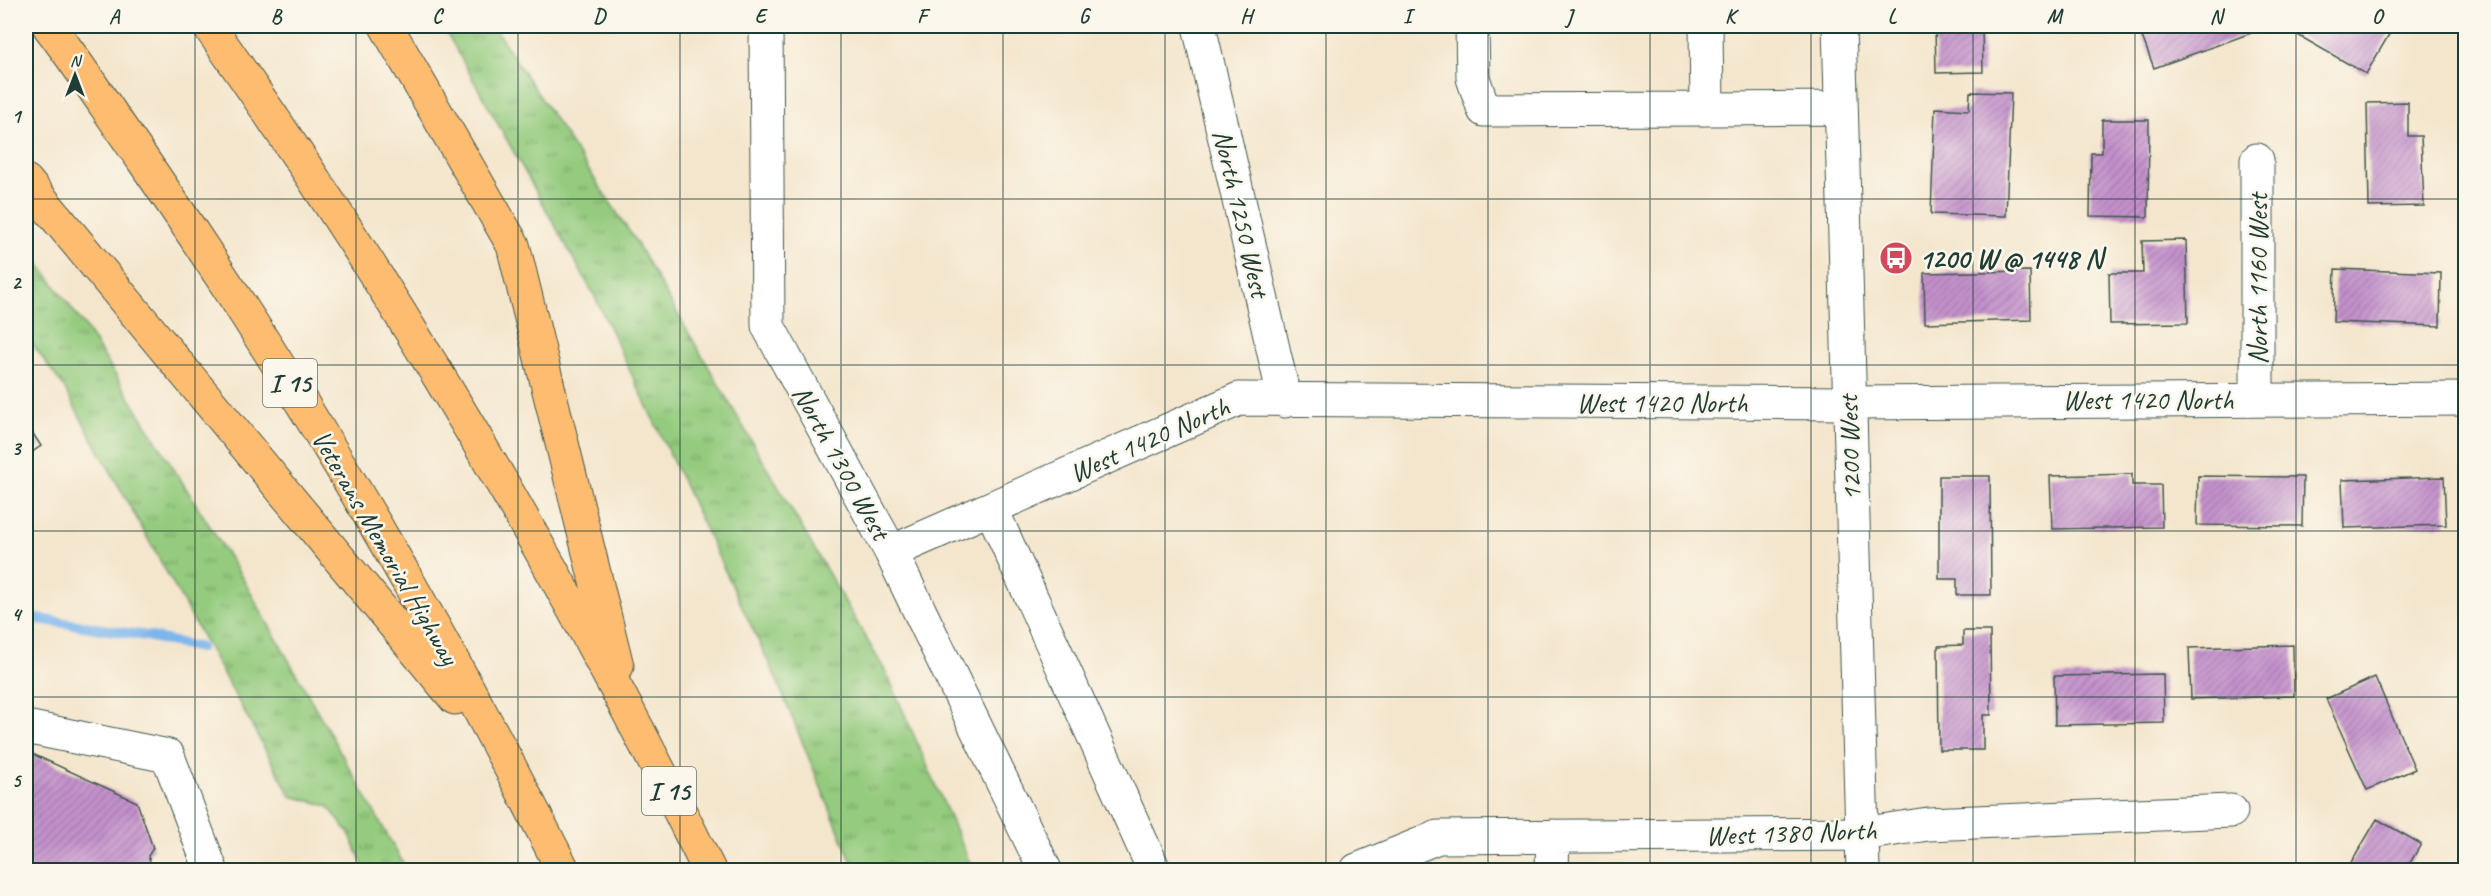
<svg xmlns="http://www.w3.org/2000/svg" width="2491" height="896" font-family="Caveat,sans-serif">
	<defs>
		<pattern id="grass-tufts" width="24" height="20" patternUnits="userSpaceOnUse" patternTransform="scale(1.5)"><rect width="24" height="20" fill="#94cb7e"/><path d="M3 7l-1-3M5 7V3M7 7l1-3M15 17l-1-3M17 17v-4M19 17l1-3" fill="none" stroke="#78a668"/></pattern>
		<pattern id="building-hatch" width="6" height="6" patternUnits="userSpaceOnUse" patternTransform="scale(1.5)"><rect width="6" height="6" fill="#c491cc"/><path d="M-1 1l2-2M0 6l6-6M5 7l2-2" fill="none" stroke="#9f78a6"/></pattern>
	</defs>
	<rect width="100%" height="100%" fill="#fbf7ec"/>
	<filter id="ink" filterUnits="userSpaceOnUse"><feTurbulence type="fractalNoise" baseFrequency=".0167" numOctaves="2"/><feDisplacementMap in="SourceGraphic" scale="12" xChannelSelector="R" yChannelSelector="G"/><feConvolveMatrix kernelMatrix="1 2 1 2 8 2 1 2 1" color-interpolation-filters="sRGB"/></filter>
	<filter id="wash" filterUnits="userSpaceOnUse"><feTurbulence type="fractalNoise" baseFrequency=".008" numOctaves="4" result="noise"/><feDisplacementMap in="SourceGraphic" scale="24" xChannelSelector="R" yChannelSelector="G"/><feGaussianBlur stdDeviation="1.35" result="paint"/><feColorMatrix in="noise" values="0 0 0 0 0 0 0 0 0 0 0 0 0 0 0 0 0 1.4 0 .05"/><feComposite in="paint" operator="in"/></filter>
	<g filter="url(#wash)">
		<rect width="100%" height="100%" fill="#f4e6cd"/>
		<path fill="url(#grass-tufts)" stroke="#5a8459" stroke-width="1.5" d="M443,26H493L633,237L887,674L973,870H855L775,676L594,295Z
			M26,246L86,328L244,581L407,870H365L350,835L328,806L291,796L63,386L26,335Z"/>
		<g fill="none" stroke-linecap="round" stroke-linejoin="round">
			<path stroke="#7bb5ec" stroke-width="10" d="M26,617L147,636L200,648"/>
		</g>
		<g id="blocks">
			<path fill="url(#building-hatch)" d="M1935,26H1982L1983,72L1936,73Z
				M2138,26H2249L2251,33L2154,68Z
				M2282,26H2381L2391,31L2366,74Z
				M1970,92L2011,93L2006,216L1931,214L1935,108L1969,110Z
				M2408,102V136H2421L2424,206L2369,207L2367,103Z
				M2102,120H2149L2148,217L2090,216L2091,153H2102Z
				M2186,240L2188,323L2110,324L2109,273H2143L2142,241Z
				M2335,269L2441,273L2440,326L2333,322Z
				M2030,271L2031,320L1925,323L1924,273Z
				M26,423L41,446L26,456Z
				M2132,474V485H2161L2162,527L2052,529L2050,476Z
				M1939,476H1990L1991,595H1957V579H1939Z
				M2198,476L2303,477L2302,526L2197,525Z
				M2444,477L2446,525L2344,528L2342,480Z
				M1963,631H1990L1991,715H1983V750H1939L1938,646L1963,645Z
				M2293,645L2294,696L2191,699L2189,648Z
				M2163,674L2164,723L2055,725L2054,676Z
				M2375,677L2415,769L2367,790L2326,699Z
				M26,751L137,802L153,848L148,856L153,870H26Z
				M2377,819L2421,844L2406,870H2347Z"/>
		</g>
	</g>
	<g filter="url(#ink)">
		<use href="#blocks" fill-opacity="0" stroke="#3f564b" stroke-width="1.5"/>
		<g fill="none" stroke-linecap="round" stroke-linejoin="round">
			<g stroke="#3f564b" stroke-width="35">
				<path id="minor" d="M766,26L768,326L891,552L1045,870
					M1199,26L1285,401
					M1472,26L1473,78L1484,110L1707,109
					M1706,26L1707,109L1840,108
					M1839,26L1863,870
					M2257,399V160
					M991,508L1154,870
					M891,552L1239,399L1848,403L2466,399
					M26,727L168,756L211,870
					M1357,870L1438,837L1862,834L1928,824L2231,811
					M1552,870L1553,836"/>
			</g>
			<g stroke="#3f564b" stroke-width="35">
				<path id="highway" d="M49,26C82,69 111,115 143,160C300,387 439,624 563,870
					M209,26C398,293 565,577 709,870
					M386,26L513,245L617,666
					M26,181L455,698"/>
			</g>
			<use href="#minor" stroke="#fff" stroke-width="33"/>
			<use href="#highway" stroke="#febc70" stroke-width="33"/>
		</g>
	</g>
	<path fill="none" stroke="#1f3d34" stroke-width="1.5" stroke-opacity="0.55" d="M195,26V870M356,26V870M518,26V870M680,26V870M841,26V870M1003,26V870M1165,26V870M1326,26V870M1488,26V870M1650,26V870M1811,26V870M1973,26V870M2135,26V870M2296,26V870M26,199H2466M26,365H2466M26,531H2466M26,697H2466"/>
	<defs>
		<g id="bus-disc" transform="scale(1.725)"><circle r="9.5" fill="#d1495b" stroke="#fbf7ec"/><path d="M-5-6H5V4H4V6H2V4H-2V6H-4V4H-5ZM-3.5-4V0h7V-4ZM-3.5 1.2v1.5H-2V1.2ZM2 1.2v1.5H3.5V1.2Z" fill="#fff"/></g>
	</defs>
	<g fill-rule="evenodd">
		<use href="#bus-disc" x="1896" y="258"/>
	</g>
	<g text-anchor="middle" stroke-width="5" stroke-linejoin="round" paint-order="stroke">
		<g fill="#fbf7ec" stroke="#61756b" stroke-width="1.5">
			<rect x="263" y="359" width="54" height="48" rx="4.5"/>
			<rect x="642" y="767" width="54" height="48" rx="4.5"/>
		</g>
		<g font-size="27" font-weight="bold" fill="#1f3d34">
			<text x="290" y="392">I 15</text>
			<text x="669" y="800">I 15</text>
		</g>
		<g font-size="28" fill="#1f3d34" stroke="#fbf7ec">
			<text transform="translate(1242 213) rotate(77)" y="10">North 1250 West</text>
			<text transform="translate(2257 279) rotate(-90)" y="10">North 1160 West</text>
			<text x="2148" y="409">West 1420 North</text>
			<text x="1662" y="412">West 1420 North</text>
			<text transform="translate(1149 439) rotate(-24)" y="10">West 1420 North</text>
			<text transform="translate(1849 448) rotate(-92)" y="10">1200 West</text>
			<text transform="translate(842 462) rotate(61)" y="10">North 1300 West</text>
			<text transform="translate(386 547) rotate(60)" y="10">Veterans Memorial Highway</text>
			<text transform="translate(1791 832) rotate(-2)" y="10">West 1380 North</text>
		</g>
		<g font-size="28" font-weight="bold" fill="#1f3d34" stroke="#fbf7ec" text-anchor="start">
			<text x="1919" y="268">1200 W @ 1448 N</text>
		</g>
	</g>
	<rect width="2491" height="896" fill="none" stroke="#fbf7ec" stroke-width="66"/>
	<g transform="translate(75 75)" stroke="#fbf7ec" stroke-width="4.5" paint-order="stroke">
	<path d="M0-4.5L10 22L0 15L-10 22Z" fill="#1f3d34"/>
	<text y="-9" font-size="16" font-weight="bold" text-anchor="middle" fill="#1f3d34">N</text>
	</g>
	<rect x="33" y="33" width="2425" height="830" fill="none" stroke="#1f3d34" stroke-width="2"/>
	<g font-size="20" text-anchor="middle" font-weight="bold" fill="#1f3d34">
		<text x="114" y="23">A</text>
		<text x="276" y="23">B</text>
		<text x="437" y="23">C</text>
		<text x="599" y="23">D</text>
		<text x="760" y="23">E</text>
		<text x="922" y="23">F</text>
		<text x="1084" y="23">G</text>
		<text x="1246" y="23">H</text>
		<text x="1407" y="23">I</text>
		<text x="1569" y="23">J</text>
		<text x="1730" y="23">K</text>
		<text x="1892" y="23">L</text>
		<text x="2054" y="23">M</text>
		<text x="2216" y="23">N</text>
		<text x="2377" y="23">O</text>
		<text x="16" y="123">1</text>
		<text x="16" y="289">2</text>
		<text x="16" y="455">3</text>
		<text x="16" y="621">4</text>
		<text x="16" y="787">5</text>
	</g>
</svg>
